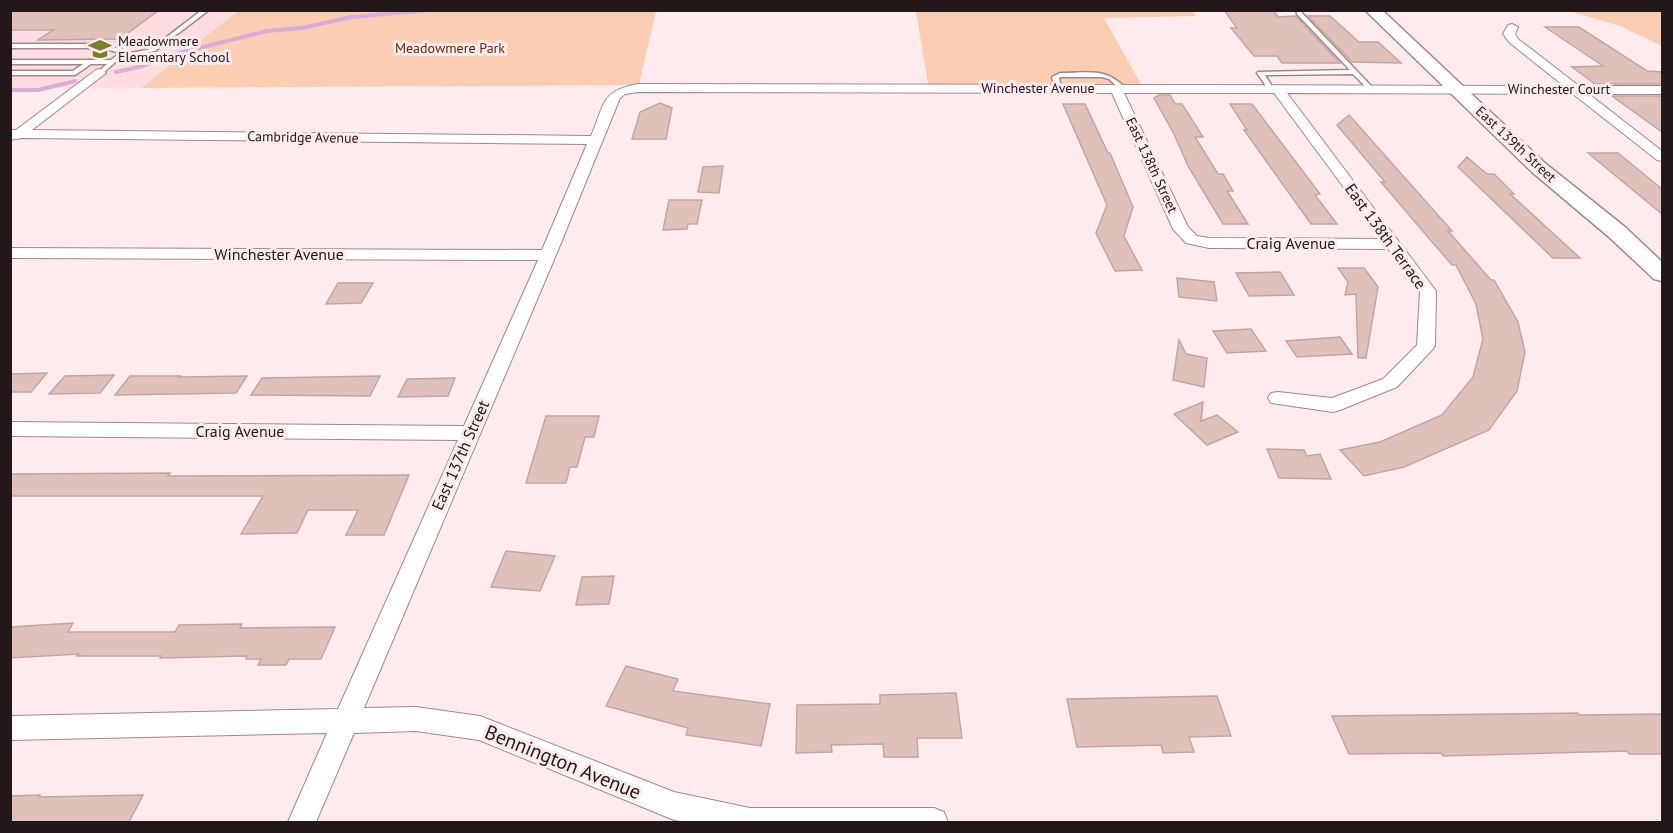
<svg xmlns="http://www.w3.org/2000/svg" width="1673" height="833" font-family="'PT Sans',sans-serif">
	<rect width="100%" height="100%" fill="#ffebed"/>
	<path fill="#fedce1" d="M11,11H238L141,88H11Z"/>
	<path fill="#fbceb4" d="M1192,10L1196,16L1104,18L1142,86L928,84L916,11Z
		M238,11H667H656L639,85L141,88Z
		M1569,11H1662V46L1620,26Z"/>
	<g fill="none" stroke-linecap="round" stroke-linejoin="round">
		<path stroke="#d9add8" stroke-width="4" d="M451,10H483
			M116,72L143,66L171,55L267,31L302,28L351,17L430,10
			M10,90H38L75,81"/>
	</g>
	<path fill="#e0c0bb" stroke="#c4a5a0" stroke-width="1.5" d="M10,10H159L120,39L38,40L53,30H10Z
		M1224,10H1273L1278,17L1296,16L1340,63H1282L1277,56H1254L1231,28H1237Z
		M1308,16H1330L1359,42H1378L1401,63L1352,62Z
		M1545,27H1579L1647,71L1662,72V84H1595L1572,67L1603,66Z
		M1159,95H1170L1175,104H1182L1203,137H1195L1218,174H1223L1233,191H1227L1248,224H1223L1188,166L1174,134L1154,98Z
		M1612,96H1662V132Z
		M660,103L672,108L666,139H632L640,112Z
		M1063,104H1085L1108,153H1110L1133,207L1124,236L1142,270L1115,271L1096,233L1107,205Z
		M1230,104H1252L1320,194L1315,195L1337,224H1311L1244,130H1247Z
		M1349,115L1452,231H1448L1491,280H1494L1518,322L1525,352L1517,391L1489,430L1404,467L1364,476L1340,450L1380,442L1442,415L1473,377L1483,339L1476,304L1456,265H1452L1433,243L1381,182H1385L1337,125Z
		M1588,153H1618L1662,189V214Z
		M1467,157L1487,174H1494L1514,194H1510L1580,258H1553L1458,167Z
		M723,166L719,193L698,192L703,167Z
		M669,200H702L697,224H688L687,229L663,230Z
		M1338,268H1364L1378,287L1366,358H1358L1356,294L1345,295L1348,282Z
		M1280,272L1294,295L1249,296L1236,273Z
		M1177,278L1214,282L1217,301L1179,297Z
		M338,283H373L361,303L326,304Z
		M1251,329L1266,351L1227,353L1213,331Z
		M1340,337L1352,354L1297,357L1286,341Z
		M1179,340L1186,354L1207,358L1204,387L1173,380Z
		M47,373L31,392H10V374Z
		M114,375L100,393L49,394L65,376Z
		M130,376H180L179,377L247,376L236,393L115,395Z
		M380,376L370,396L251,395L262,378Z
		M455,378L448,396L398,397L407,379Z
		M1203,402L1201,421L1217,415L1238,432L1207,445L1174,414Z
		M546,416H599L594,437H585L577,467H570L566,483H526Z
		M1267,449L1304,450L1307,456L1320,454L1331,479L1279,478Z
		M170,473L168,476L409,475L384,535H346L358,510H308L297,533L241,534L263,496H10V474Z
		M506,551L555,556L540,591L491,587Z
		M614,576L609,604L576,605L582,577Z
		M73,623L68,632H175L179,625L242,624L240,628L335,627L321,659H289L286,665H258L261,659H246L247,656L160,658L161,656H77L79,654L10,658V627Z
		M626,666L678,679L673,691L770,704L761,746L686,735L688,728L606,706Z
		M956,693L962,738H917L918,757H884L883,744L831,745L832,752L796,753L797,705L880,704V695Z
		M1217,696L1231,736L1189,737L1194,752L1163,753L1161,745L1077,747L1067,699Z
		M1578,713L1579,715L1662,714V754H1629L1627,751L1443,756L1441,753L1349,754L1332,716Z
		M40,795L39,797L143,795L129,822H10V796Z"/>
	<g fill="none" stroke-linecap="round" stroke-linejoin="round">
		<g stroke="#a3868a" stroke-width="3">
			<path id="lane" d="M202,10H209L155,51L120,58L102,74L97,73L107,64H91L75,75H10V71H73L83,64H10V60H111L120,53L103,48H10V44H103L126,51V54L151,49Z
				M1296,10H1302V13L1372,87V89H1368L1353,74L1265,75L1273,88L1268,89L1257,73L1258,72L1350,70L1297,14Z
				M1060,73C1087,73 1106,67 1125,88L1120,89L1109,79L1102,77H1061L1059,78L1061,88L1058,90L1055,88L1052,77Z"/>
		</g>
		<g stroke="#a3868a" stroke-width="2">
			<path id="street" d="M1512,24L1518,27L1515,34L1518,39L1579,86H1662V94H1589L1662,151V161L1657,160L1573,94L1287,93L1436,291L1435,346L1432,350L1397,387L1340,410L1333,412L1278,404L1271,403L1268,398L1271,393L1278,392L1332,398L1383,379L1417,345L1420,291L1388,249L1209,248L1186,243L1173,229L1112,93L638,92L625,94L620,98L556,255L364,708L416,707L480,716L674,792L750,808H934L944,812L948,822H686L674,820L479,740L416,731L354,733L316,822H288L327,733L10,740V716L338,709L458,440L10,436V422L464,426L538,260L10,258V248L542,250L587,144L22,138L10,140V130H16L96,70L100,69L106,73L32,130L591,136C605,104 600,91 638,84L1564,86L1510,43L1503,34L1508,25ZM1124,93H1274L1382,239L1209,238L1197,236L1188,227Z"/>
		</g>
		<g stroke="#a3868a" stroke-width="3">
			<path id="secondary" d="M1365,10H1382L1546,164L1625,227L1662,262V281L1654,279L1609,237L1532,172Z"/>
		</g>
		<use href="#lane" fill="#fff" fill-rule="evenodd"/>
		<use href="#street" fill="#fff" fill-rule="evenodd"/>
		<use href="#secondary" fill="#fff" fill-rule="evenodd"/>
	</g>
	<defs>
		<g id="school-bare" transform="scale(1.8)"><path d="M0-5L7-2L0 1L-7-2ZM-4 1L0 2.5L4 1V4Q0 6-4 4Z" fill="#77802b" stroke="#ffebed" stroke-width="2.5" paint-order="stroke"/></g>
	</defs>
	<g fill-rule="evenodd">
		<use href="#school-bare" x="100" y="49"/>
	</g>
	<g text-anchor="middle" stroke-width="6" stroke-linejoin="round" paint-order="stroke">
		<g font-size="14" fill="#221719" stroke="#ffebed" text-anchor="start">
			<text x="118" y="46">Meadowmere<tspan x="118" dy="16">Elementary School</tspan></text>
		</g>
		<g font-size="14" fill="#5e2c06" stroke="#ffebed">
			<text x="450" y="53">Meadowmere Park</text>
		</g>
		<g font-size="14" fill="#221719" stroke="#ffebed">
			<text x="1038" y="93">Winchester Avenue</text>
			<text x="1559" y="94">Winchester Court</text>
			<text transform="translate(303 137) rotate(1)" y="5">Cambridge Avenue</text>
			<text transform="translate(1516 144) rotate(43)" y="5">East 139th Street</text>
			<text transform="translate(1152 165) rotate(65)" y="5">East 138th Street</text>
		</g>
		<g font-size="16" fill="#221719" stroke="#ffebed">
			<text transform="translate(1386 236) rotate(54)" y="6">East 138th Terrace</text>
			<text x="1291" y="249">Craig Avenue</text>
			<text x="279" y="260">Winchester Avenue</text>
			<text x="240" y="437">Craig Avenue</text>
			<text transform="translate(460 455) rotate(-66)" y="6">East 137th Street</text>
		</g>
		<g font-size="20" fill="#221719" stroke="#ffebed">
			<text transform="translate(563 762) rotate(22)" y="7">Bennington Avenue</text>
		</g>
	</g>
	<rect width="1673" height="833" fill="none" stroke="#221719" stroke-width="24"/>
</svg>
